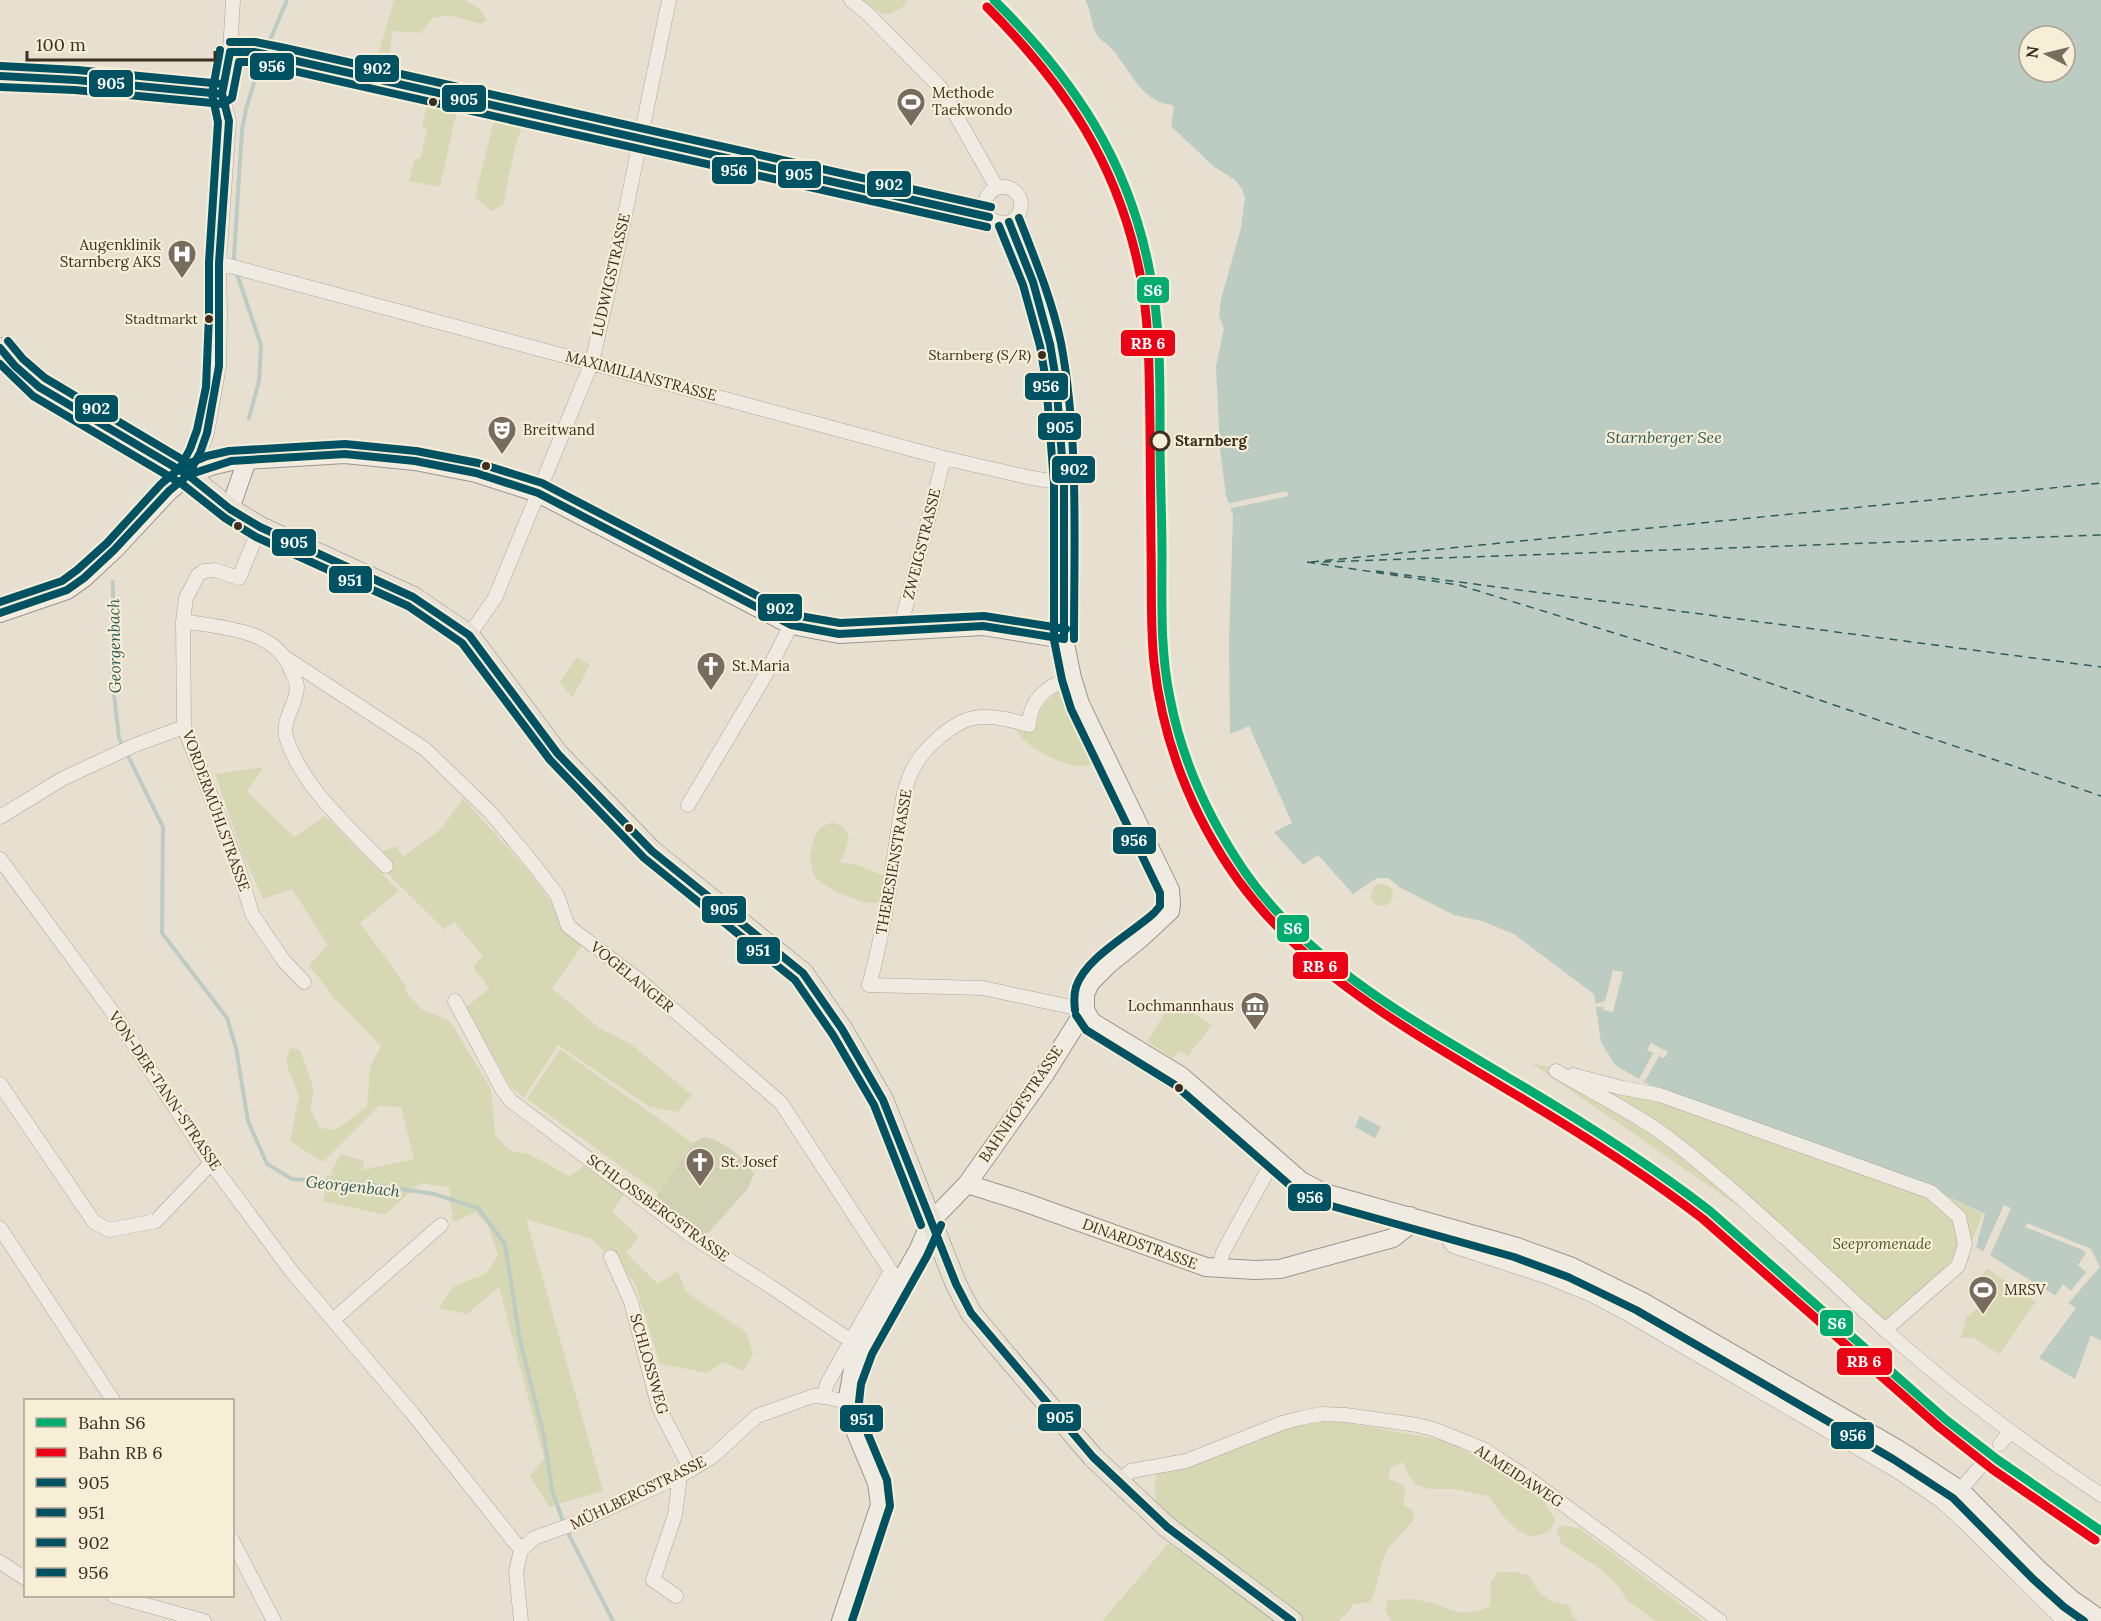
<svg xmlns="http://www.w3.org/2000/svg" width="2101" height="1621" font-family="Lora,serif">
	<rect width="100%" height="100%" fill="#e7e0d1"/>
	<path fill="#d6d7b3" d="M394,0H465L481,10L487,20L481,24L448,15L433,18L420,33L392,31L390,55L393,73L382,80L363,65L377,58Z
		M861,0H906L904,6L892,13L884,15Z
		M427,105L457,110L440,187L409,181L415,158L420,159L427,129L422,127Z
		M496,113L524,119L514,151L503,205L491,211L475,197Z
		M577,657L590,665L572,698L560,682Z
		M1060,691L1095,764C1089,765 1081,767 1076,766C1054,761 1028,749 1016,730L1037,723C1040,708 1046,699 1060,691Z
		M264,767L247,791L294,837L325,816L399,891L360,923L407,987L405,991L421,1009L450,1021L491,1089L495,1135L509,1150L531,1155L569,1176L584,1166L625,1193L612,1211L639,1237L626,1253L658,1284L678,1271L686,1292L746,1332L753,1354L743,1371L723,1362L708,1373L660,1364L634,1281L592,1239L526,1219L603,1491L549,1507L530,1476L544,1458L499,1287L467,1314L439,1308L454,1286L487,1273L498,1255L488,1226L476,1212L453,1222L449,1187L420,1183L385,1215L323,1201L326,1176L340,1175L331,1173L341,1154L364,1161L363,1170L414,1159L401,1107L379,1106L323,1162L290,1141L299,1096L286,1063L290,1048L300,1050L314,1090L310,1108L320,1128L335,1130L367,1107L370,1067L381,1046L335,999L309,965L328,945L292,889L263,899L243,855L215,774Z
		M463,798L531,874L582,946L552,988L599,1028L631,1044L692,1095L678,1112L650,1107L558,1045L524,1098L510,1086L466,1007L489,989L473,966L483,956L454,922L444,929L386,872L378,853L396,846L403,857L442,828Z
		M832,822L844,827L849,838L843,857L839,862L857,865L885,876L886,894C883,897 881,902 876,903C866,906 823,888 816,878C807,866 810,840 820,829C822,826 829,824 832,822Z
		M1371 895a11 11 0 1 1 22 0a11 11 0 1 1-22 0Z
		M1173,1000L1212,1025L1188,1056L1178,1051L1173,1059L1147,1041Z
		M560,1049L693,1143L658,1193L527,1099Z
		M1531,1063L1643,1087L1930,1188L1983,1214L1960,1268L1881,1336L1760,1221Z
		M1987,1268L2036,1302L1999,1354L1974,1338H1961L1966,1318L1979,1307L1970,1291Z
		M1337,1421L1443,1440L1491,1463L1543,1499L1555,1520L1550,1530C1546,1532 1541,1535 1536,1536C1519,1539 1497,1509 1488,1496L1454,1489H1429L1417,1485L1409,1476L1403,1462L1391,1467L1388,1478L1403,1485L1405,1491L1403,1505L1413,1510L1414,1520C1405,1531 1389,1544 1384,1557C1378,1572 1378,1588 1370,1602L1352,1605L1349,1611L1338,1621H1297L1210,1552L1156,1504L1155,1484L1157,1474C1215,1453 1274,1423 1337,1421Z
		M1563,1525L1580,1529L1703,1621H1655L1626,1599L1619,1587L1597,1566L1562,1545L1556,1530Z
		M1169,1543L1277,1621H1102Z
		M1498,1572H1514L1528,1575L1538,1591L1550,1601L1570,1606L1572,1616L1578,1621H1391L1385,1610L1388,1600C1399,1600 1411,1598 1422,1601C1451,1606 1458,1621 1490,1606L1491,1582Z"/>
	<path fill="#d1d1b3" d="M704,1137C727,1142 741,1156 754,1174L748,1188L704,1238L656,1204L658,1193L693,1143Z"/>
	<path fill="#bcccc2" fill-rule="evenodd" d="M1085,0H2101V1341L2091,1335L2075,1379L2039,1358L2076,1308L1976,1247L1985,1214L1932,1189L1662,1092L1615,1065L1601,1042L1594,994L1514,934L1482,921L1454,915L1399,887L1388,878H1377L1353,894L1318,855L1303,865L1274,832L1292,823L1249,726L1230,734L1229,640L1233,515L1226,496L1220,448L1216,367L1224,328L1219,316L1221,299L1241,228L1245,198L1242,189L1235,180L1213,166L1172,127C1170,119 1175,113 1173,105C1168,104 1164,104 1159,102C1136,91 1127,65 1110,47C1106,42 1100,41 1097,35C1090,24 1092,11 1085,0ZM2029,36H2065V72H2029Z
		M1360,1116L1381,1127L1375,1138L1355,1127Z"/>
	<path fill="#e7e0d1" d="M1287,491L1288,496L1227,509L1225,504Z
		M1613,970L1623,972L1613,1012L1603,1010V1007H1596L1595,1004L1605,1001Z
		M1651,1043L1668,1052L1664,1058L1659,1056L1645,1081L1639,1079L1653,1053L1647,1050Z
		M2004,1205L2011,1208L1989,1258L1982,1254Z
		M2027,1223L2091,1249L2100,1267L2066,1306L2055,1296L2063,1284L2071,1291L2086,1272L2078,1265L2086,1253L2083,1250L2025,1227Z"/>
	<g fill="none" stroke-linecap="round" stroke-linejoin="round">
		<path stroke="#bcccc2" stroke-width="4" d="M235,264L234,256L242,130L246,109L259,66L287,0
			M236,271L261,345L259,381L249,418
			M113,582L112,677L119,738L123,747
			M127,754L163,827L162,933L227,1018L236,1048L248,1121L267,1164L292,1179L369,1184L434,1194L478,1208L505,1244L520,1341L544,1436L552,1490L564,1524
			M567,1531L613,1621"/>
		<path stroke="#2f5d5a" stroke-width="1.5" stroke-dasharray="8 6" stroke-linecap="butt" d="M1307,562L1459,585L1708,662L2101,796
			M1311,562L2101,483
			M1323,562L2101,535
			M1376,571L2101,667"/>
		<g stroke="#ada599" stroke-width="15">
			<path id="street" d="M851,0L868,14L940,87L997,188
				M230,52H254L283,58L989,217
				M0,76L76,80L222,94
				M985 205a18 18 0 1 1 36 0a18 18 0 1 1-36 0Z
				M1009,222L1033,282L1050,344L1056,380L1064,483V639
				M219,263L944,458L1032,478L1064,483
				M188,475L200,453L207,433L219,366L220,315L219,263L229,121L222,94L230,52L233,0
				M260,527L239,578L215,570L204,571L198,575L186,598L183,621L184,727L238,866L252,914L284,961L304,982
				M183,621C221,628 275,628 291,670C293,675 297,682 297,687C297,705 280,721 287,740C304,789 351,829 386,866
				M900,629L944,458
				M469,635L495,598L592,362L617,253L669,0
				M286,658L425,749L491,813L535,866L557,895L568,926L639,980L781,1103L891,1271L851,1341
				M1072,678C1049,684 1030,699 1029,725C1011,720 993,715 974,718C954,721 923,749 914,767C909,775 907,784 904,793C893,857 887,922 869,985L983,988L1085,1010
				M688,805L766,674L791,625
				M0,817L62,779L135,745L184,727
				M0,859L114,1014L211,1163L292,1272L412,1413L521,1550
				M455,1001L502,1089L511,1101L690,1235L770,1286L851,1341L827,1384L823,1397
				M1556,1071C1592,1092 1632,1111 1666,1136C1743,1195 1812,1264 1884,1329C1952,1390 2025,1444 2101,1495
				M1573,1075L1618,1087L1660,1095L1931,1192L1959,1217L1965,1244L1958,1266L1885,1330
				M0,1084L94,1222L109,1230L156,1221L211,1163
				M1437,1224L1453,1246L1545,1276L1592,1295L1626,1313L1897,1471L1940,1500L1960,1518L2064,1621
				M0,1228L113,1400
				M611,1257L631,1302L659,1408L691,1470
				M1219,1269L1223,1252L1274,1159
				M333,1320L441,1225
				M2000,1444L2010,1432
				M1118,1482L1131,1471L1186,1461L1282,1423L1301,1418L1322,1414L1346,1415L1417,1425L1436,1430L1483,1449L1528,1478L1720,1621
				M1960,1490L1987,1459
				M232,1540L274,1621
				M0,1562L26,1579
				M114,1596L204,1621
				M676,1596L653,1580L675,1515L680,1476
				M521,1621L516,1572L521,1550L534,1538L576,1523L680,1476L712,1457L757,1416L813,1396H820L848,1402"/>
		</g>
		<g stroke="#9c958a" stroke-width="20">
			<path id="secondary" d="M230,509L247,460
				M0,613L67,590L84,578L114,550L169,491L188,475L211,466L231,461L345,454L415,461L476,473L538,493L791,625L839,634L983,626L1064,639L1072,678L1080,704L1170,890L1171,904L1170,911L1141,938L1109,964L1090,983L1085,994V1010L1045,1074L967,1184L931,1221L918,1251L869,1336L853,1369L849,1391L850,1418L877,1483L880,1505L841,1621
				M1085,1010L1092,1022L1181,1076L1301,1181L1324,1193L1517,1247L1572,1267L1641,1301L1899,1450L1960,1490L2039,1570L2071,1599L2101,1620
				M967,1184L1021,1201L1206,1267L1255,1270L1280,1269L1393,1238L1407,1227L1410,1216"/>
		</g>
		<g stroke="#928b80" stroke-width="22">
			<path id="primary" d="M0,348L15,366L39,387L188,475L230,509L260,527L413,597L469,635L558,754L652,851L803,973L842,1029L883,1100L956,1284L971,1313L998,1346L1093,1457L1167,1527L1292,1621"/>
		</g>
		<use href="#street" stroke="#efebe3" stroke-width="14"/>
		<use href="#secondary" stroke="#efebe3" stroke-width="18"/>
		<use href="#primary" stroke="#e6e1d4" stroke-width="21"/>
		<g stroke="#f7eed8" stroke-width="12">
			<path id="bus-1" d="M230,52H254L283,58L989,217
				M0,76L76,80L222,94
				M1009,222L1033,282L1050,344L1056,380L1064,483V639
				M0,348L15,366L39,387L188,475L230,509L260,527L413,597L469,635L558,754L652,851L803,973L842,1029L883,1100L956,1284L971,1313L1093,1457L1167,1527L1292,1621
				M188,475L200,453L207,433L219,366V263L229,121L222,94L230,52
				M0,613L67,590L84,578L114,550L169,491L188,475L231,461L345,454L415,461L476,473L538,493L791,625L839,634L983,626L1064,639"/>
		</g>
		<g stroke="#f7eed8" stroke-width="12">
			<path id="bus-2" d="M0,364L33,396L182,484L225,518L256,537L408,606L462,643L550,760L644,858L795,980L833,1035L874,1105L921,1225
				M852,1621L890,1506L887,1480L860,1415L859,1402L861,1384L872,1354L927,1256L941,1225"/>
		</g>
		<g stroke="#f7eed8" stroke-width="12">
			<path id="bus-3" d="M230,42H255L285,48L991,207
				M1,66L77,70L223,84
				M1019,218C1035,259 1052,300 1061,343C1079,438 1074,543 1074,639
				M8,341L23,359L45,378L193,466
				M163,482L180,468L190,449L197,430L206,387L209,315V262L218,122L212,94L220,50
				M0,602L62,581L77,570L107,543L161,484L183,466L207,456L229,451L345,444L416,451L478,463L542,483L794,615L840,623L984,616L1066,629"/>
		</g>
		<g stroke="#f7eed8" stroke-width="12">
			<path id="bus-4" d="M0,87L75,90L223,104L232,98L239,62H253L987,227
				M999,226L1023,285L1040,346L1046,381L1054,483V640L1062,680L1071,709L1160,893V906L1154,913C1131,934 1086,957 1076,987C1074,994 1074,1002 1075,1010
				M1076,1015L1086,1030L1175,1085L1294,1189L1321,1203L1514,1257L1568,1277L1636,1310L1893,1459L1953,1498L2032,1578L2064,1607L2084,1621"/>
		</g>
		<use href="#bus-1" stroke="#005262" stroke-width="8"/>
		<use href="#bus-2" stroke="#005262" stroke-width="8"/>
		<use href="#bus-3" stroke="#005262" stroke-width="8"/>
		<use href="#bus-4" stroke="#005262" stroke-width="8"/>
		<g stroke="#f7eed8" stroke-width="14">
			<path id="rail-1" d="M994,0C1074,79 1129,161 1150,273C1161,328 1160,384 1160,440C1160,478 1162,516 1162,554C1162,602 1160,651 1170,698C1182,761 1209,819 1245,872C1310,965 1412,1020 1507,1077C1577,1118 1645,1161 1710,1211L1945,1419L1998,1460L2101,1531"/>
		</g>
		<g stroke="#f7eed8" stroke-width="14">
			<path id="rail-2" d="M987,7C1065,85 1118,164 1140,274C1150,324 1149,375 1150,426C1150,466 1151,507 1151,548C1152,586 1150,624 1154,662C1162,740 1192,816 1238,880C1306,974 1409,1030 1506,1089C1574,1129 1641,1171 1703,1219L1939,1427L1992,1469L2095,1540"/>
		</g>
		<use href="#rail-1" stroke="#00ac6f" stroke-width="9"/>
		<use href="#rail-2" stroke="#ec0016" stroke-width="9"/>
	</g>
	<defs>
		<g id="stadium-pin" transform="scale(1.5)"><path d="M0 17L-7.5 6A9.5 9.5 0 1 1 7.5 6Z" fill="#786c5e" stroke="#f7eed8"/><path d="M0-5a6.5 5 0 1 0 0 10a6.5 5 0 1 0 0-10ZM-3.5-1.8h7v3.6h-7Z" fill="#fff"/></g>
		<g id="hospital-pin" transform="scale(1.5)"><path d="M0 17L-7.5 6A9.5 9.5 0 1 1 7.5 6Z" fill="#786c5e" stroke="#f7eed8"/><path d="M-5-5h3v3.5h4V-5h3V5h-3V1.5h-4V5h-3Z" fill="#fff"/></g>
		<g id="theatre-pin" transform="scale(1.5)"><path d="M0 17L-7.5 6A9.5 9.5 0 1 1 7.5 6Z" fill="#786c5e" stroke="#f7eed8"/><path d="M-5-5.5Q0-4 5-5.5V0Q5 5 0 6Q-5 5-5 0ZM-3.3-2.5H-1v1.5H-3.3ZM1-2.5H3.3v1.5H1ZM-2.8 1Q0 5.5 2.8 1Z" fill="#fff"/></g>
		<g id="church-pin" transform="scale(1.5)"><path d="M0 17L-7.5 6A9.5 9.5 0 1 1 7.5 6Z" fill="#786c5e" stroke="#f7eed8"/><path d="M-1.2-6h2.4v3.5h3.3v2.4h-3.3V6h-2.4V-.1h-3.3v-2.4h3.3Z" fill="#fff"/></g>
		<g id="museum-pin" transform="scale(1.5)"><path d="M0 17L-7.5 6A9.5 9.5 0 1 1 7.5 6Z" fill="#786c5e" stroke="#f7eed8"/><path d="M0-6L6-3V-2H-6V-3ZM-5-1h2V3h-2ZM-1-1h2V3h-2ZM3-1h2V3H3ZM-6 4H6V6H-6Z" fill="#fff"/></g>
	</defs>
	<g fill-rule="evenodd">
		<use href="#stadium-pin" x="911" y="102"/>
		<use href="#hospital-pin" x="182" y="254"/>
		<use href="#theatre-pin" x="502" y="430"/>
		<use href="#church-pin" x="711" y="666"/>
		<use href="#museum-pin" x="1255" y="1006"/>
		<use href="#church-pin" x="700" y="1162"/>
		<use href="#stadium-pin" x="1983" y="1290"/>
	</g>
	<g fill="#3d2e20" stroke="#f7eed8" stroke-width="2">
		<circle cx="433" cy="102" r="5"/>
		<circle cx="209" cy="319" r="5"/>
		<circle cx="1042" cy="355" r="5"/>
		<circle cx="486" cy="466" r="5"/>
		<circle cx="238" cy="526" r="5"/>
		<circle cx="629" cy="828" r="5"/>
		<circle cx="1179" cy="1088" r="5"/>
	</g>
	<circle fill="#f7eed8" stroke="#3d2e20" stroke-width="3" cx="1160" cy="441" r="9"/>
	<g text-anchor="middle" stroke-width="4.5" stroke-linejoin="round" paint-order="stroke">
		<g font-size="14" fill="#3d2e20" stroke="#f7eed8" text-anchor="end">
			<text x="198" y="324">Stadtmarkt</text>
			<text x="1031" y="360">Starnberg (S/R)</text>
		</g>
		<g font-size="15" fill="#3d2e20" stroke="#f7eed8" text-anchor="start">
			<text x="932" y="98">Methode<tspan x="932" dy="17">Taekwondo</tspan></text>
			<text x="161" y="250" text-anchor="end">Augenklinik<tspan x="161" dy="17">Starnberg AKS</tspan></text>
			<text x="523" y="435">Breitwand</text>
			<text x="732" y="671">St.Maria</text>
			<text x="1234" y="1011" text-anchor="end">Lochmannhaus</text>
			<text x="721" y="1167">St. Josef</text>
			<text x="2004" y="1295">MRSV</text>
		</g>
		<g font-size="15" fill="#3d2e20" stroke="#f7eed8">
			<text transform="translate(611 275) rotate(-77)" y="5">LUDWIGSTRASSE</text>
			<text transform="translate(641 376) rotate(15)" y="5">MAXIMILIANSTRASSE</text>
			<text transform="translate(922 544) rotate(-76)" y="5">ZWEIGSTRASSE</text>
			<text transform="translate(216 811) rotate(70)" y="5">VORDERMÜHLSTRASSE</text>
			<text transform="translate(894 862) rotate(-80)" y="5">THERESIENSTRASSE</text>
			<text transform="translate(632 977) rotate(39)" y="5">VOGELANGER</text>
			<text transform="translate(165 1091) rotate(56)" y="5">VON-DER-TANN-STRASSE</text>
			<text transform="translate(1021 1104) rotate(-56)" y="5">BAHNHOFSTRASSE</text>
			<text transform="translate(658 1208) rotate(36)" y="5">SCHLOSSBERGSTRASSE</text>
			<text transform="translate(1140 1244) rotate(20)" y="5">DINARDSTRASSE</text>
			<text transform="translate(649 1364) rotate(74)" y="5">SCHLOSSWEG</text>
			<text transform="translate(1519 1476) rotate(33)" y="5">ALMEIDAWEG</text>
			<text transform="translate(638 1493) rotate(-26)" y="5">MÜHLBERGSTRASSE</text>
		</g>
		<g font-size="15" font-weight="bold" fill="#3d2e20" stroke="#f7eed8" text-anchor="start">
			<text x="1175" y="446">Starnberg</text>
		</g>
		<g font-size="15" font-style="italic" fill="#4d5a26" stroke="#f7eed8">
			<text x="1882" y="1249">Seepromenade</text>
		</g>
		<g font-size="16" font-style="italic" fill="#2f5d5a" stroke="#f7eed8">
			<text x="1664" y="443">Starnberger See</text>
			<text transform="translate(114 646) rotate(-91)" y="6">Georgenbach</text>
			<text transform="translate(353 1186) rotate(6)" y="6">Georgenbach</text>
		</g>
	</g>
	<g stroke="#f7eed8" stroke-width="2">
		<rect x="249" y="52" width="46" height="29" rx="6" fill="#005262"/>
		<rect x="354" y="54" width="46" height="29" rx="6" fill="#005262"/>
		<rect x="88" y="69" width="46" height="29" rx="6" fill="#005262"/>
		<rect x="441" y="84" width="46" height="29" rx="6" fill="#005262"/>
		<rect x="711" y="156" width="46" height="29" rx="6" fill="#005262"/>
		<rect x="777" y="160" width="45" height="29" rx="6" fill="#005262"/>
		<rect x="866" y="170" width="46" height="28" rx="6" fill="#005262"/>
		<rect x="1136" y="276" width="34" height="28" rx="6" fill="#00ac6f"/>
		<rect x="1120" y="329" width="56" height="28" rx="6" fill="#ec0016"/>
		<rect x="1024" y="372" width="45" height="29" rx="6" fill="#005262"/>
		<rect x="74" y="394" width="45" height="29" rx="6" fill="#005262"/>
		<rect x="1037" y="412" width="45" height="29" rx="6" fill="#005262"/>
		<rect x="1051" y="455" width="45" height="29" rx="6" fill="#005262"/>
		<rect x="271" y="528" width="46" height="29" rx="6" fill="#005262"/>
		<rect x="328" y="565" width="45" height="29" rx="6" fill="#005262"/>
		<rect x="757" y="593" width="46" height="29" rx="6" fill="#005262"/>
		<rect x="1112" y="826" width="45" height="29" rx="6" fill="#005262"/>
		<rect x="701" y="895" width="46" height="29" rx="6" fill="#005262"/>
		<rect x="1276" y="914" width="34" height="29" rx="6" fill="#00ac6f"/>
		<rect x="736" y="936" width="45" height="29" rx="6" fill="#005262"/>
		<rect x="1292" y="951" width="57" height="29" rx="6" fill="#ec0016"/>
		<rect x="1287" y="1183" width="45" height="29" rx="6" fill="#005262"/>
		<rect x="1819" y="1309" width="35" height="28" rx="6" fill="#00ac6f"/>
		<rect x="1836" y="1347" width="57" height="29" rx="6" fill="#ec0016"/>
		<rect x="1037" y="1403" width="45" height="29" rx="6" fill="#005262"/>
		<rect x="839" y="1404" width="45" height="29" rx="6" fill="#005262"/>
		<rect x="1830" y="1421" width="45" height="29" rx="6" fill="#005262"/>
	</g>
	<g font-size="16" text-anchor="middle" font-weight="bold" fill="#fff">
		<text x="272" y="72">956</text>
		<text x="377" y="74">902</text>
		<text x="111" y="89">905</text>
		<text x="464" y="105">905</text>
		<text x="734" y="176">956</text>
		<text x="799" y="180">905</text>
		<text x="889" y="190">902</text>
		<text x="1153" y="296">S6</text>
		<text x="1148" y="349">RB 6</text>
		<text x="1046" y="392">956</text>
		<text x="96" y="414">902</text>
		<text x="1060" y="433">905</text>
		<text x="1074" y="475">902</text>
		<text x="294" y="548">905</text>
		<text x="350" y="586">951</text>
		<text x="780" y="614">902</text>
		<text x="1134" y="846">956</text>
		<text x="724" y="915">905</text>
		<text x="1293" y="934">S6</text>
		<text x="758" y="956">951</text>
		<text x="1320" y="972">RB 6</text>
		<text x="1310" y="1203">956</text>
		<text x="1837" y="1329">S6</text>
		<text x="1864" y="1367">RB 6</text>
		<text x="1060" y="1423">905</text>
		<text x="862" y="1425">951</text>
		<text x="1853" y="1441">956</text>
	</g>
	<rect x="24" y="1399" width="210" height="198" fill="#f7eed8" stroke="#ada18e" stroke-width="1.5"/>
	<rect x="36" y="1418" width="30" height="9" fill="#00ac6f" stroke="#ada18e" stroke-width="1.5"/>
	<text x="78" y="1429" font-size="18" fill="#3d2e20">Bahn S6</text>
	<rect x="36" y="1448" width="30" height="9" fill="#ec0016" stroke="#ada18e" stroke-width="1.5"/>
	<text x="78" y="1459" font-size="18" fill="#3d2e20">Bahn RB 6</text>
	<rect x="36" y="1478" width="30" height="9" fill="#005262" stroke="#ada18e" stroke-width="1.5"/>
	<text x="78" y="1489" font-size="18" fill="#3d2e20">905</text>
	<rect x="36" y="1508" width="30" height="9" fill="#005262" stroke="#ada18e" stroke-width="1.5"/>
	<text x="78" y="1519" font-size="18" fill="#3d2e20">951</text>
	<rect x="36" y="1538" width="30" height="9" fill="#005262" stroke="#ada18e" stroke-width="1.5"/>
	<text x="78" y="1549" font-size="18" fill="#3d2e20">902</text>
	<rect x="36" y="1568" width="30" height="9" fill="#005262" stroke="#ada18e" stroke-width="1.5"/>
	<text x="78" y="1579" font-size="18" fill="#3d2e20">956</text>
	<g transform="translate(2047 54) rotate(277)"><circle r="28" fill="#f7eed8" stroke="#ada18e" stroke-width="1.5"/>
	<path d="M0-4.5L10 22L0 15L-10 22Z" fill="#786c5e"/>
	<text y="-9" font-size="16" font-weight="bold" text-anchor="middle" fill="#3d2e20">N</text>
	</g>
	<path d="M27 51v9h188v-9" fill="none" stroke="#3d2e20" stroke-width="3"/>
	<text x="36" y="51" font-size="18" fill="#3d2e20" stroke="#f7eed8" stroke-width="4.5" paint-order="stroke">100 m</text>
</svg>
